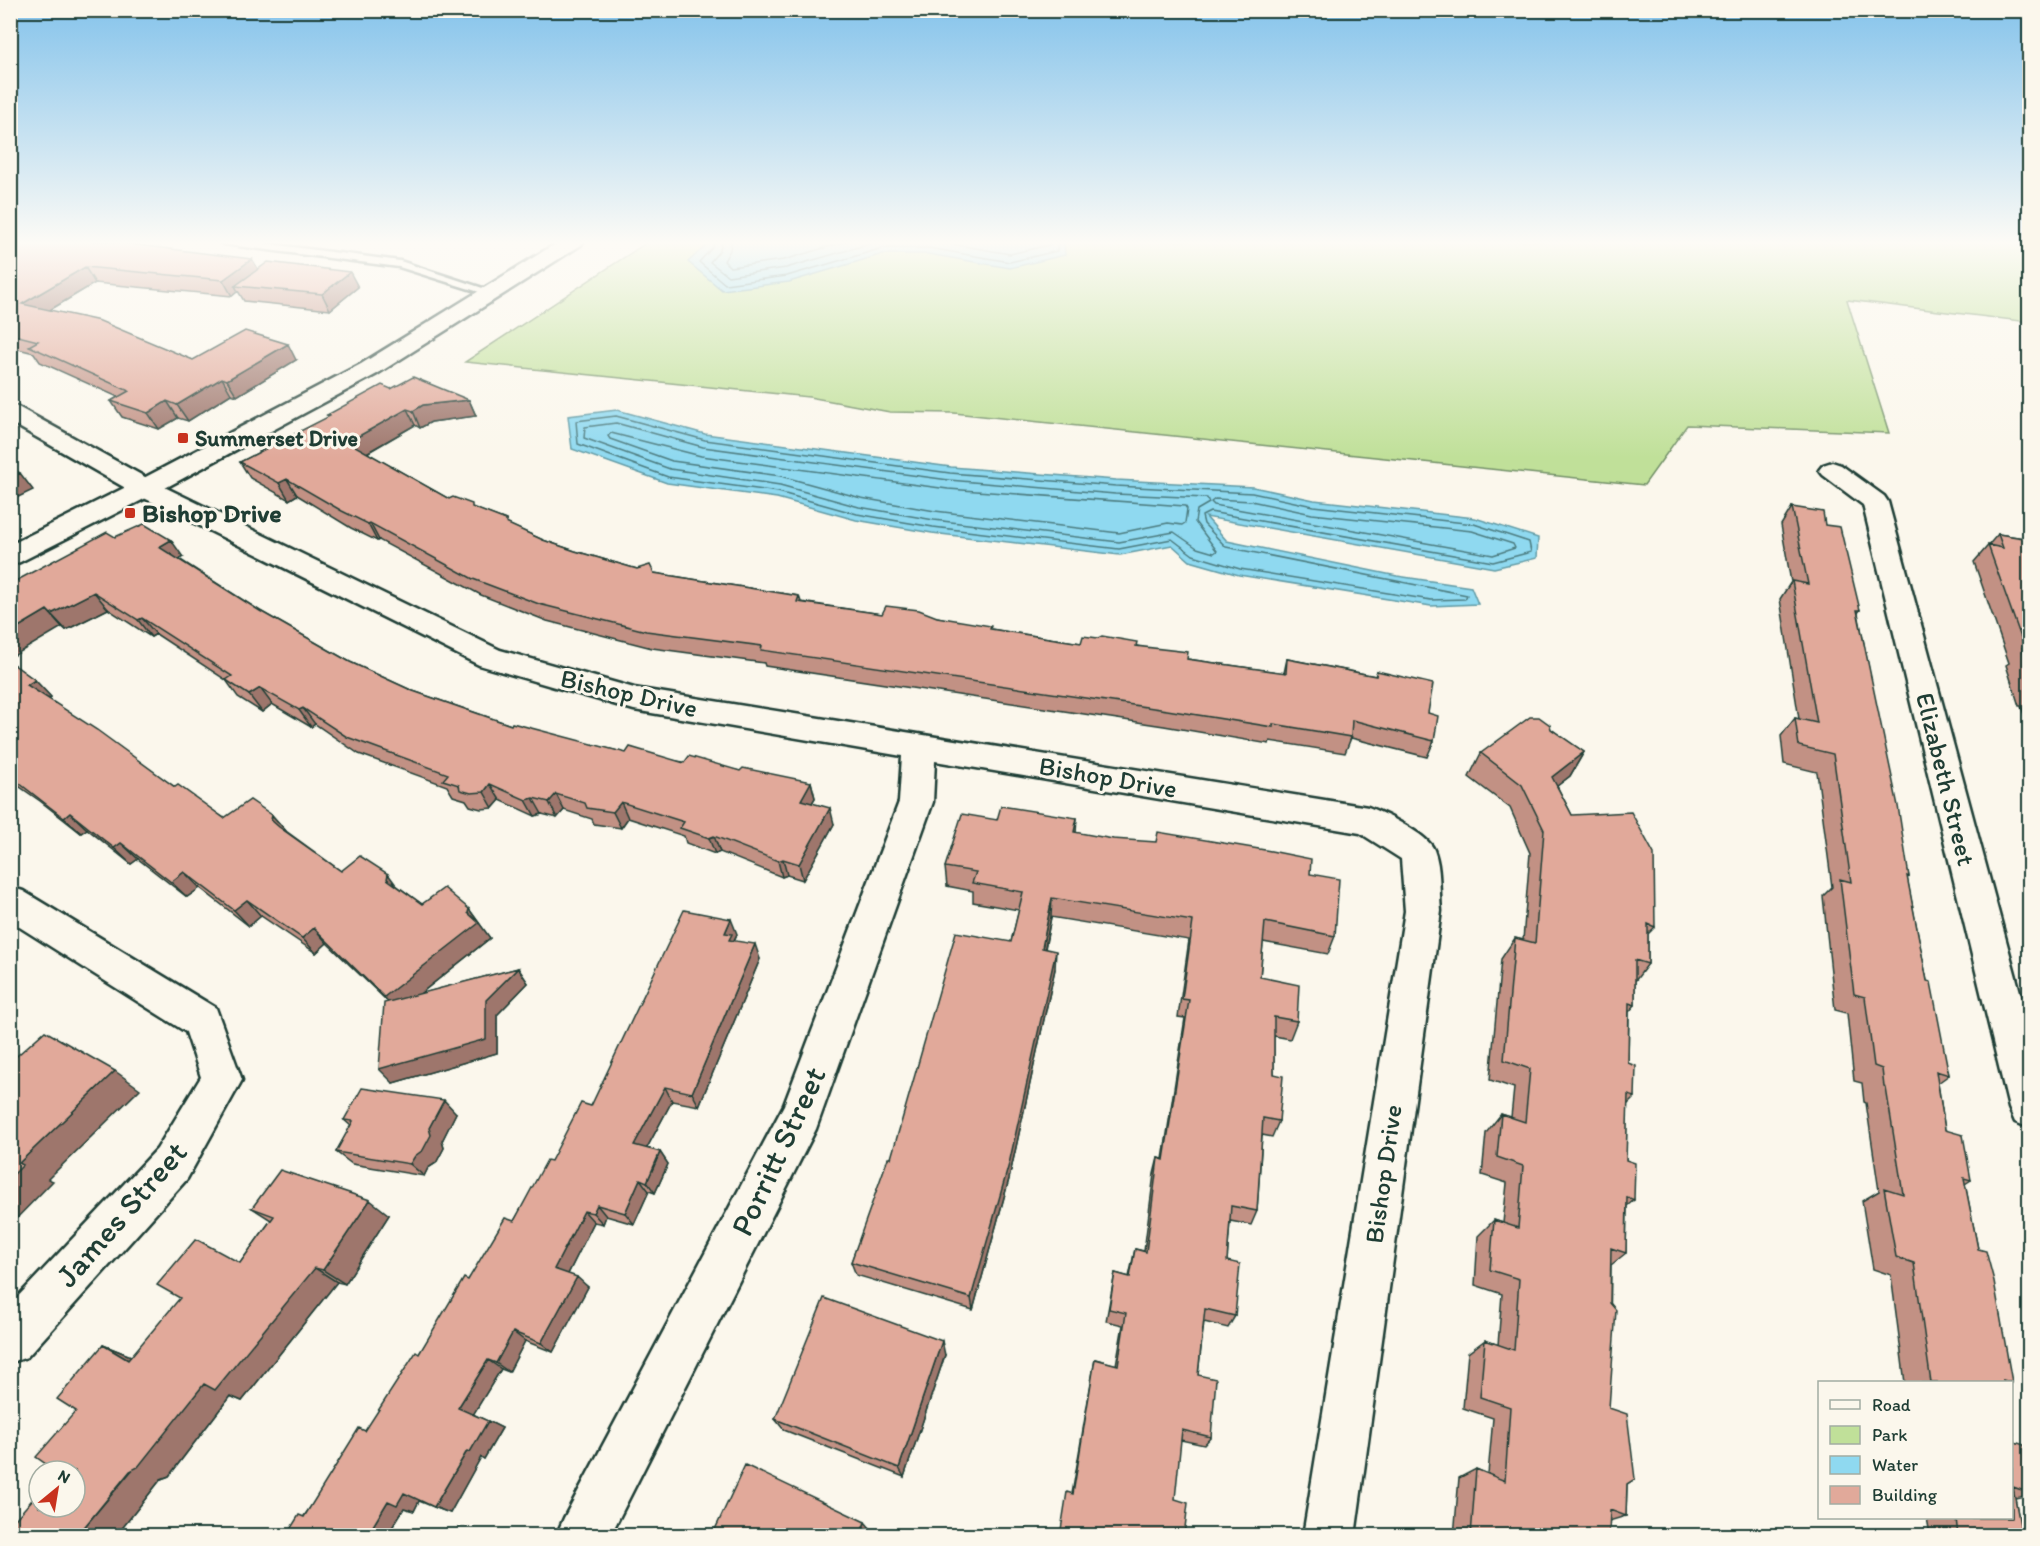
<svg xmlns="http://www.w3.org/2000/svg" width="2040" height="1546" font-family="Itim,sans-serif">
	<rect width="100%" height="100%" fill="#fbf7ec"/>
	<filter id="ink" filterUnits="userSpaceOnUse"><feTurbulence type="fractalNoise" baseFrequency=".0167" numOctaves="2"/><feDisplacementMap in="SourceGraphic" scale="12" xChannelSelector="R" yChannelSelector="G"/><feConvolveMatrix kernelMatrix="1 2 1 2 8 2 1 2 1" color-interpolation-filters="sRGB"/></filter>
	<g filter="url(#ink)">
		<path fill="#c0e099" stroke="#708e66" stroke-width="1.5" d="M649,241H2029V322L1847,300L1889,433L1687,425L1644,485L954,413L890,412L809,397L465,362Z"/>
		<path fill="#8fd9f0" stroke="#629ba5" stroke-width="1.5" d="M711,241H1064L1065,255L1010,268L928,254H883L789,282L722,290L688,262Z
			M617,410L705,434L951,467L1116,480L1253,487L1314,500L1475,518L1538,538L1537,558L1494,568L1206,517L1227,541L1397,576L1471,587L1478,604L1431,606L1239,575L1190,561L1172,545L1120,555L932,533L856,520L777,498L667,483L572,449L568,416Z"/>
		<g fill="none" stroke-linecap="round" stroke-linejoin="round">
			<path stroke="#4c7b7f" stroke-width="1.5" d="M714,241L713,247L699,262L725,284L787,276L883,248H929L1010,262L1057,251L1058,241
				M722,241L720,250L710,262L728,276L786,268L879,241
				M731,241L730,250L724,261L730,267L784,260L847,241
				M935,241L1010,254L1049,245L1051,241
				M616,416L705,440L950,473L1116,486L1252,493L1313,506L1474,524L1529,542L1531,552L1493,562L1210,512L1202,516L1204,524L1226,547L1467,595L1465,599L1431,600L1240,569L1193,555L1172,539L1119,549L933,527L857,514L778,492L668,477L578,444L576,421Z
				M616,423L703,447L949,480L1115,494L1207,498L1209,503L1197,510L1195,522L1217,551L1214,553L1197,548L1174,532L1119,542L934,520L859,507L780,485L670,469L584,438L585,427Z
				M611,433L701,456L948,489L1185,506L1187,509L1185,523L1182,525L1168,523L1119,533L935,511L861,498L781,476L672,461L610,439L608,436Z
				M1215,499L1251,501L1312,514L1472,531L1513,544L1515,548L1493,555L1214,505L1211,502Z"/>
			<g stroke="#1f3d34" stroke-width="5">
				<path id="service" d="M218,241H247L400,261L498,293L489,295L399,267L223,244Z"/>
			</g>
			<g stroke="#1f3d34" stroke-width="5">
				<path id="minor" d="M1832,462L1841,465L1884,496L1888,502L2030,1029V1128L2015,1122L2009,1108L1863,505L1823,475L1819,470L1823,465Z
					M145,480L154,482L500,650L634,688L1368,807C1384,813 1429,835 1434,850C1441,867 1439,892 1441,911L1355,1536H1303L1405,911L1401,859L1360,833L935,761L933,802L816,1129L610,1536H556L564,1518L784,1105L899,802L902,756L634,710L479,665L136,494L132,488L136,482Z
					M10,887L23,891L216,1008L242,1080L187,1179L27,1357L10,1363V1305L157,1149L201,1077L186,1032L10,921Z"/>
			</g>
			<g stroke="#1f3d34" stroke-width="5">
				<path id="tertiary" d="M10,405L18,407L154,482L158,488L154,494L145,496L136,494L10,422Z"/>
			</g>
			<g stroke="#1f3d34" stroke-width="5">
				<path id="secondary" d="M560,241H584L581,245L377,374L154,494L20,562L10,565V545L136,482L361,364Z"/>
			</g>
			<use href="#service" fill="#fbf7ec" fill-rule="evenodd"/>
			<use href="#minor" fill="#fbf7ec" fill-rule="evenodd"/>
			<use href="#tertiary" fill="#fbf7ec" fill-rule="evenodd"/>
			<use href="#secondary" fill="#fbf7ec" fill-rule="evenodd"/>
		</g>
		<path fill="#c29184" stroke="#1f3d34" stroke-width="1.5" d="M10,241H109L358,287L330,310L244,301L238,291L232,296L95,283L50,310L193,360H296L237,396L231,394L188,421L178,418L159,429L122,417L111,401L118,397L40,362L34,353L10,347Z
			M391,389L469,400L476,416L431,422L420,428L415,425L367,453L449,499L506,520L507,524L543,540L575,551L637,569L654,573L799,596L801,602L882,614L937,617L991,629L1081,643L1137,646L1187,659L1284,673L1287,659L1375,676L1377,671L1428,713L1434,741L1427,757L1351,738L1345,753L1270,741L1269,744L1164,726L765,666L764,663L652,648L547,621L481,595L379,540L377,541L351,528L297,495L289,500L250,478L240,462L329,417L327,415Z
			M1792,507L1825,525L1860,610L1858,613L1909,877L1907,878L1927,981L1949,1075L1938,1083L1945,1130L1971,1180L1965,1184L1978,1249L2012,1383H1905L1891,1275L1873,1269L1862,1201L1879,1191L1866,1103L1864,1102L1862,1083L1854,1081L1847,1013L1835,1010L1823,896L1832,887L1817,772L1784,764L1781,736L1795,718L1799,719L1780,599L1791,582L1781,525Z
			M1998,534L2030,539V732L2021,706H2019L2006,665L2009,663L1974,562Z
			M115,537L183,557L179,559L260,611L350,662L413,691L511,725L626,753L811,782L815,798L812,803L834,824L803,880L787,875L782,877L720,852L715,854L686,843L684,836L628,818L621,828L594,824L592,819L564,810L557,818L542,814L535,816L500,800L493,808L481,809L470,806L466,800L453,796L447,786L359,754L315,724L311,727L272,704L262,712L238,697L226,680L156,634L151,637L108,609L66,630L10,584Z
			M10,662L35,680L51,697L48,699L175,787L224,818L272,815L286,831L341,871L396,885L422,904L469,909L490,938L420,994L518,968L528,983L497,1015V1053L393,1083L388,1002L327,943L316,953L261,916L249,926L200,888L187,897L138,859L131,864L87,829L81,833L40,801L10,780Z
			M1551,729L1584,752L1570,776L1557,786L1572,815L1655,927L1648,934V964L1635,981V1005L1629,1012L1628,1063L1635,1097L1627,1105L1626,1160L1634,1200L1627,1206L1626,1253L1611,1265L1609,1408L1627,1484L1626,1516L1609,1521V1536H1454L1459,1478L1476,1469L1488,1474L1493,1418L1463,1408L1468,1353L1485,1340L1498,1345L1502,1294L1475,1285L1478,1236L1494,1220L1503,1223L1507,1183L1482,1175L1486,1133L1501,1114L1511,1117L1514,1088L1490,1080L1501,959L1515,938L1523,940L1530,853L1510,808L1469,777L1481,753Z
			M1077,818L1076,833L1310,874L1335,936L1328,954L1263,942L1260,977L1297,1021L1290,1039L1274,1036V1074L1279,1121L1272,1137L1262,1135L1257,1211L1251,1225L1230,1221L1227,1261L1235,1316L1228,1328L1204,1322L1198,1375L1211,1437L1204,1445L1181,1440L1072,1494L1095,1359L1116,1365L1123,1325L1106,1321L1115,1273L1129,1277L1135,1249L1144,1251L1154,1174L1158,1158L1163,1159L1185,1018L1178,1017L1189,940L1051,917L1045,949L1055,969L1009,1179L973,1310L856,1275L851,1262L891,1158L1011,942L1019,910L973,902V891L947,886L945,867L997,820Z
			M737,934L734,941L760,959L699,1106L672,1101L647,1148L660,1152L668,1164L655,1193L649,1191L634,1224L606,1216L603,1224L594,1222L568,1274L588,1287L553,1352L525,1341L509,1372L501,1369L473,1414L502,1428L484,1459L481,1457L450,1513L434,1507L419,1501L414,1511L404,1508L387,1536H286L304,1516L366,1431L419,1354L468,1280L514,1221L551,1161L591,1106Z
			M456,1113L442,1141L444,1148L436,1163L428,1168L424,1176L352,1164L336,1152L351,1126L344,1120Z
			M252,1208L389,1215L345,1284L337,1282L242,1401L230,1396L169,1476L161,1479L116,1536H10L75,1507L76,1411L103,1345L131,1356L240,1263L271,1220Z
			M945,1355L904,1477L784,1430L775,1419Z
			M2015,1442L2030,1473V1495L2015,1498L2022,1536H1922L1930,1534L1927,1518H2012Z"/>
		<path fill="#9e766c" stroke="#1f3d34" stroke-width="1.5" d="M252,259L261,274L235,286L238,291L232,296L223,280Z
			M85,267L95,283L33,320L22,304Z
			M350,272L358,287L330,310L322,294Z
			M288,344L296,360L237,396L227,380Z
			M222,378L231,394L188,421L177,405Z
			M469,400L476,416L431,422L420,428L413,411L423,405Z
			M167,401L178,418L159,429L148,413Z
			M407,409L415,425L356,459L348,442Z
			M20,473L33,490L10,501V478Z
			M287,479L297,495L289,500L279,483Z
			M370,523L379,540L377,541L368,524Z
			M171,540L183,557L172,564L159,547Z
			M94,592L108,609L66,630L51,614Z
			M47,610L62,627L10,658V632Z
			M142,618L156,634L151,637L138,620Z
			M35,680L51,697L43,702L27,685Z
			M260,688L272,704L262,712L249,695Z
			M303,708L315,724L311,727L299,710Z
			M1584,752L1570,776L1539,800L1552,777Z
			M811,782L815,798L804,816L801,800Z
			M490,784L500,800L493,808L484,792Z
			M556,794L564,810L557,818L549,802Z
			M533,798L542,814L535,816L526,800Z
			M621,802L628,818L621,828L613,812Z
			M830,808L834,824L803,880L799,864Z
			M70,813L87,829L81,833L64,818Z
			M272,815L286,831L284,836L271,820Z
			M714,836L720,852L715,854L709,838Z
			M121,843L138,859L131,864L114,848Z
			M783,859L787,875L782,877L778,861Z
			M184,872L200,888L187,897L171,882Z
			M388,874L399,889L387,879Z
			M1052,898L1051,917L1041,967L1042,948Z
			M247,900L261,916L249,926L234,910Z
			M469,909L490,938L397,1012L384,997L468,913Z
			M731,919L737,934L734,940L735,955L725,933Z
			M314,928L327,943L316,953L302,938Z
			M755,944L760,959L699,1106L692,1093Z
			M1056,951L1055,969L1009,1179L973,1310L971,1298Z
			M518,968L528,983L497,1015V1053L393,1083L379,1069L486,1000Z
			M115,1071L140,1089L48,1179L53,1181L13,1222L10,1221V1178L19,1163Z
			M665,1087L672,1101L642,1157L634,1145Z
			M444,1100L456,1113L442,1141L444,1148L436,1163L428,1168L424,1176L410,1164Z
			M660,1152L668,1164L655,1193L647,1182Z
			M640,1179L649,1191L634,1224L625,1213Z
			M370,1200L389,1215L345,1284L323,1270Z
			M597,1205L606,1216L603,1224L593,1213Z
			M584,1211L594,1222L565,1280L554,1269Z
			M315,1268L337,1282L242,1401L230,1396L169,1476L161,1479L116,1536H77L204,1384Z
			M577,1277L588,1287L553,1352L541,1343Z
			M513,1332L525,1341L509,1372L496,1363Z
			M942,1341L945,1355L904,1477L899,1468Z
			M103,1345L133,1357L128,1360Z
			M488,1360L501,1369L473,1415L458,1408Z
			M488,1421L502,1428L484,1459L481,1457L450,1513L434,1507L467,1451Z
			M404,1493L420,1499L414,1511L404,1508L387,1536H367L388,1501Z
			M865,1522L871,1529L869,1536H860Z"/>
		<path fill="#e1a99a" stroke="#1f3d34" stroke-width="1.5" d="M10,241H105L252,259L223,280L85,267L22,304L100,321L193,360L245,331L288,344L227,380L222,378L177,405L167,401L148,413L111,401L129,391L29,346L38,341L10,334Z
			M268,262L350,272L322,294L235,286Z
			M413,377L469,400L423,405L413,411L407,409L348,442L449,499L453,497L472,504V507L506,520V523L543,540L575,551L637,569L650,565L654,573L799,596L797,602L882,614L886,606L919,610L937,617L991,626L990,629L1081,643L1083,636L1098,638L1102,636L1137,642L1136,646L1188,652L1187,659L1286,673L1287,659L1376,676L1377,671L1433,684L1428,713L1438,716L1434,741L1352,720L1351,737L1273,724V727L1167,710L761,650L762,646L646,631L539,604L473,579L370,523L368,524L342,511L287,479L279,483L240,462L330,416L327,415L382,385L391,389Z
			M10,467L20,473L10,478Z
			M1792,507L1823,512L1825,525L1840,527L1860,610H1857L1898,806L1909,877L1907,876L1927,981L1931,982L1949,1075L1936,1071L1945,1130L1963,1135L1971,1180L1964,1178L1978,1249L1986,1251L1994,1281L2012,1382L2003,1380L2004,1383H1931L1914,1263L1896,1257L1884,1188L1903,1194L1886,1088L1884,1087L1882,1069L1874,1066L1865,997L1854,994L1840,879L1851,882L1833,754L1799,746L1795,718L1817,723L1792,581L1808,584Z
			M144,524L171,540L159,547L260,611L350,662L413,691L511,725L512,723L626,753L630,747L684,763L689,756L740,771L743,768L811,782L801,800L830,808L799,864L783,859L778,861L714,836L709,838L680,828L684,822L621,802L613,812L587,808L585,803L556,794L549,802L533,798L526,800L490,784L484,792L471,793L460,790L459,785L443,780L448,774L347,737L303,708L299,710L260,688L249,695L226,680L232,676L142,618L138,620L94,592L51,614L47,610L10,632V584L107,532L115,537Z
			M1998,534L2030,539V671L2022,648L2025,649L1988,545L2003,548Z
			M10,662L35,680L27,685L97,730L175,787L178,785L224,818L250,800L272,815L271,820L279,827L341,871L360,856L388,874L387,879L422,904L444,888L469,909L468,913L479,923L384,997L314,928L302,938L247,900L234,910L184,872L171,882L121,843L114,848L70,813L64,818L10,776Z
			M1530,717H1539L1550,725L1551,729L1584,752L1552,777L1572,815L1631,812L1654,854L1655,927L1648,924V964L1635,960V1005L1629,1003L1628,1063L1636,1066L1635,1097L1628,1095L1626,1160L1635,1163L1634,1200L1627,1197L1626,1253L1611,1248L1610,1303L1616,1310L1609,1408L1627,1414L1635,1479L1627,1484L1626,1516L1610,1510L1609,1536H1471L1476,1469L1505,1481L1510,1407L1480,1397L1485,1340L1514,1350L1519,1279L1490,1270L1494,1220L1518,1228L1523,1166L1497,1157L1501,1114L1525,1122L1530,1069L1504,1060L1515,938L1535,943L1544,830L1522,785L1481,753Z
			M1001,806L1077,818L1074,832L1113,839L1156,842L1158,832L1271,851L1311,859L1310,874L1339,879L1335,936L1265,922L1260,977L1299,985L1297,1021L1274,1017V1074L1283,1076L1279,1121L1263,1118L1257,1211L1231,1206L1227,1261L1240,1264L1235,1316L1205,1309L1198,1375L1216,1379L1211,1437L1182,1430L1175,1499L1188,1503L1184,1536H1060L1067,1492L1073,1494L1095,1359L1118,1365L1126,1313L1109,1309L1115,1273L1130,1277L1135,1249L1146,1252L1158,1158L1164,1160L1189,1000L1182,999L1193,921L1052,898L1042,948L1056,951L1009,1164L971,1298L851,1262L888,1158H891L956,932L1011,942L1023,892L972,883L976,872L945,867L962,814L997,820Z
			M684,910L731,919L725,933L732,934L729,940L755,944L692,1093L665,1087L634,1145L660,1152L647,1182L640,1179L625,1213L597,1205L593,1213L584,1211L554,1269L577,1277L541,1343L513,1332L496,1363L488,1360L458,1408L488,1421L470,1452L467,1451L434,1507L404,1493L397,1505L388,1501L367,1536H286L299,1515L304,1517L359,1428L365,1431L416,1352L419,1354L464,1278L468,1280L505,1218L514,1221L547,1160L551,1161L581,1103L591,1106Z
			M518,968L486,1000V1039L379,1069L384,1003Z
			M45,1031L115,1071L19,1163L23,1165L10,1178V1062Z
			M362,1088L444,1100L429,1128L431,1135L423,1150L415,1156L410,1164L336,1152L353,1121L344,1120Z
			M280,1170L370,1200L323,1270L315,1268L215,1390L204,1384L138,1467L130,1471L77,1536H10V1525L39,1492V1507H75V1471H56L36,1457L76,1411L57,1399L103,1345L128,1360L180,1298L157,1285L196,1239L240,1263L274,1216L252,1208Z
			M824,1298L942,1341L899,1468L775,1419Z
			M2012,1424L2015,1442L2024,1445L2030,1473V1493L2013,1487L2022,1536H2018L2012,1533L2013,1536H1958L1956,1518H2012Z
			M745,1465L865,1522L860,1536H712Z
			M1938,1532L1947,1536H1939Z"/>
	</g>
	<linearGradient id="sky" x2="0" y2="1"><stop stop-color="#84c3eb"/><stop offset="0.53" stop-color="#fdfbf6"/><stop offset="1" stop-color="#fdfbf6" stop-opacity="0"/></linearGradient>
	<rect width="2040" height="458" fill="url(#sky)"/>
	<g fill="#c8321e" stroke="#fbf7ec" stroke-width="2">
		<rect x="177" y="432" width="12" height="12" rx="3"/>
		<rect x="124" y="507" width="12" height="12" rx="3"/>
	</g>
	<g text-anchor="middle" stroke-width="6" stroke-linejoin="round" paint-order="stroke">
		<g font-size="22" font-weight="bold" fill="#1f3d34" stroke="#fbf7ec" text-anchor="start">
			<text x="195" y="446">Summerset Drive</text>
		</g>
		<g font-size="26" font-weight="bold" fill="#1f3d34" stroke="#fbf7ec" text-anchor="start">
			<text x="142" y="522">Bishop Drive</text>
		</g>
		<g font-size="26" fill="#1f3d34" stroke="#fbf7ec">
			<text transform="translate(629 693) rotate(13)" y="9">Bishop Drive</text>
			<text transform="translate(1108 777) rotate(10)" y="9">Bishop Drive</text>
			<text transform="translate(1946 779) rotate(76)" y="9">Elizabeth Street</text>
			<text transform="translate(1383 1174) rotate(-82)" y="9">Bishop Drive</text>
		</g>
		<g font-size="32" fill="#1f3d34" stroke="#fbf7ec">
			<text transform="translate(778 1151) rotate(-65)" y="11">Porritt Street</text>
			<text transform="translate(121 1214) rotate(-49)" y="11">James Street</text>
		</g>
	</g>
	<rect width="2040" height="1546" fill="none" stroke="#fbf7ec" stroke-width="36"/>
	<rect x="18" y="18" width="2004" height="1510" fill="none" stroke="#1f3d34" stroke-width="2" filter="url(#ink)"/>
	<rect x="1818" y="1381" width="195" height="138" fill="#fbf7ec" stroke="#a3ada2" stroke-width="1.5"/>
	<rect x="1830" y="1400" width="30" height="9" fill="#fbf7ec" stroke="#a3ada2" stroke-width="1.5"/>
	<text x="1872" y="1411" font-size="18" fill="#1f3d34">Road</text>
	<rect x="1830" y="1426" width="30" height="18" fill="#c0e099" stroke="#a3ada2" stroke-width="1.5"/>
	<text x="1872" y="1441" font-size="18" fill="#1f3d34">Park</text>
	<rect x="1830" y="1456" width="30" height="18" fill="#8fd9f0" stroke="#a3ada2" stroke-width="1.5"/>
	<text x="1872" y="1471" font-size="18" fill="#1f3d34">Water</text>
	<rect x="1830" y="1486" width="30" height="18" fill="#e1a99a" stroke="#a3ada2" stroke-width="1.5"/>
	<text x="1872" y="1501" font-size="18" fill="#1f3d34">Building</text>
	<g transform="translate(57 1489) rotate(30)"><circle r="28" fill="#fbf7ec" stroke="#a3ada2" stroke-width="1.5"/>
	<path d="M0-4.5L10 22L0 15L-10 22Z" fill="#c8321e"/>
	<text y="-9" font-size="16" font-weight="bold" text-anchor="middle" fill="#1f3d34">N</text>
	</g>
</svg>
